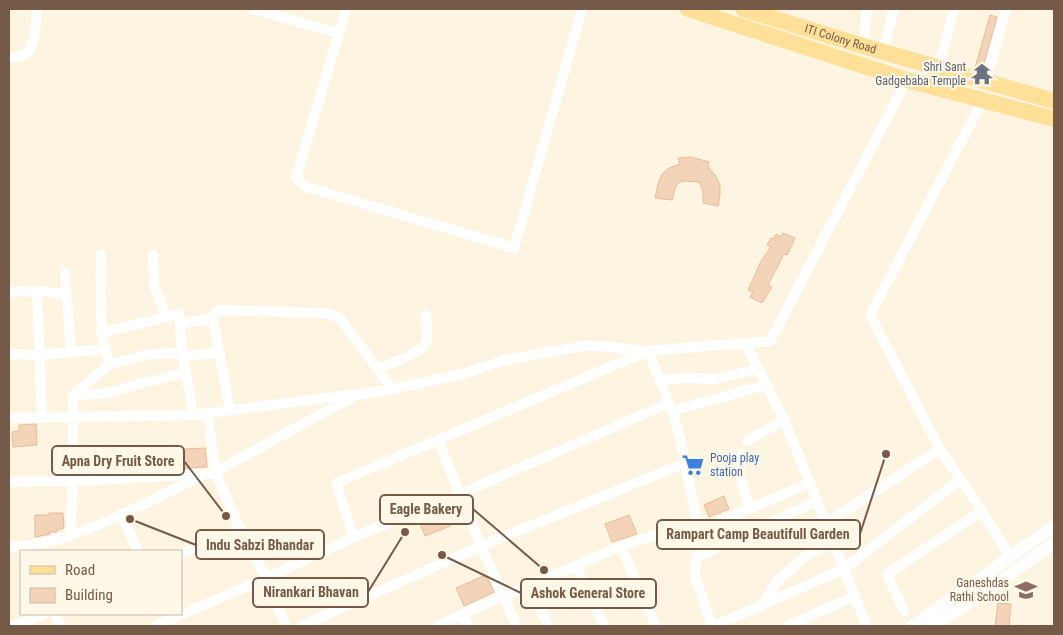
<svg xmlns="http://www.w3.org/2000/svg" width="1063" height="635" font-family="'Roboto Condensed',sans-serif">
	<rect width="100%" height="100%" fill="#fdf4e1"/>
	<path fill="#f3d4b8" stroke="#e6bc98" d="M990,15L997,17L982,70L975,68Z
		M691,157L709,162L708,167L716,176L720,185V194L718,206L703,203V191L699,182L684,181L678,183L675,188L672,200L655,198L658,184L662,174L669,168L680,164L678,158Z
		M783,233L795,238L787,255L784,254L768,285L772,287L762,303L750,297L753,292L748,290L761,261L771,247L767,245L771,238L774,239L776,234L781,237Z
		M36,424L37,445L13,447L12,432L19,431V425Z
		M205,448L207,467L117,472L116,453Z
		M724,496L729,509L709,517L704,505Z
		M443,508L450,526L425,536L418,518Z
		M49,513H63L64,528L57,530V532H49L50,534L35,537V515H49Z
		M629,515L637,534L612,542L605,524Z
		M486,575L494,592L464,606L456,588Z
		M998,603L1011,604L1009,626H995Z"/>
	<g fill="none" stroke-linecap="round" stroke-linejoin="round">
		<path stroke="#fff" stroke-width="10" d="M253,9L338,33
			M346,9L296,178L306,187L514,248L582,9
			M863,46L867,9
			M883,52L894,9
			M9,58C15,57 23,57 28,52C35,46 36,19 37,9
			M938,68L954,9
			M986,81L1006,9
			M983,100L870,315L940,449L982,511L1010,557
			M101,254C101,291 97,329 110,364
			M153,255L154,285L166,317
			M65,273L71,352
			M37,291L42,418
			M9,292L37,291L66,294
			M180,324L213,318
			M101,333L179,314L182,353L194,415
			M745,343L784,420L810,483L833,543L867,626
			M9,354L39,355L104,349
			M183,356L220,353
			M377,369C387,365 423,352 426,343C429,335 426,324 426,315
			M660,380L686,378L715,379L758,369
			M73,395L102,394L186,372
			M230,411L213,318L217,310L325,313L340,318L392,389
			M672,411L765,385
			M208,414L215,472L240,529L266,578L286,626
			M9,418L194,415L349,395
			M438,440L481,546L517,626
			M747,441L784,420
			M739,454L740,477L750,509
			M685,463L697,522
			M9,482L73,481L200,474
			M121,514L138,551
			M825,524L940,449
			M689,525L701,554
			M70,536L73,481V395L110,364L149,354L182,353
			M621,546L656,626
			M9,547C71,546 149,501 205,474L215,472L356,395L392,389L463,374L504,360L589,345L648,351L770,341L907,80
			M181,554L240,529
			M576,566L604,626
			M529,586L549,626
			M762,605L778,580L806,556L833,543
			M904,611L887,574L982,511
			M55,614L61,626
			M463,615L468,626
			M13,626L45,614
			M155,626L266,578L354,537L460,494L669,403
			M301,626L481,546L685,463C680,424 662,387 648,351L336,483L354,537
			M437,626L503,596L529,586L621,546L697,522L711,525L810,483
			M712,626L695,576L696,557L817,501
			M714,626L844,569L961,479
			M787,626L855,596"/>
		<path stroke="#fff" stroke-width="12" d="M913,626L1054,526
			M934,626L987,591L1054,543"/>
		<g stroke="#fee098" stroke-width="16">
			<path d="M688,9L907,80L1054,119"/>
			<path id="s1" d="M743,9L863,46L1054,101"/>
		</g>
	</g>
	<defs>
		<g id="temple-bare" transform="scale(1.725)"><path d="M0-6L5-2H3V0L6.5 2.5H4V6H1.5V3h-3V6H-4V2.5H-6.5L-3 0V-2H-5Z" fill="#6b7280" stroke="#fff8e8" stroke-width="2.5" paint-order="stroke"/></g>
		<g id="supermarket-bare" transform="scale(1.725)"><path d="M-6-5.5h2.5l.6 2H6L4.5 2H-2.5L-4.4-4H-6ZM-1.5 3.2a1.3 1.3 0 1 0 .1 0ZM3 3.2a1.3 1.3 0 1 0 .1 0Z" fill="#3f7fe0" stroke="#fff8e8" stroke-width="2.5" paint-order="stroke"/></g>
		<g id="school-bare" transform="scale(1.725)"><path d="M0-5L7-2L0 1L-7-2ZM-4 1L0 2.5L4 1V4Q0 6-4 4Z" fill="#8d6e63" stroke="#fff8e8" stroke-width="2.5" paint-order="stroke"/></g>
	</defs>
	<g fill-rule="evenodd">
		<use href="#temple-bare" x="982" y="74"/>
		<use href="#supermarket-bare" x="693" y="465"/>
		<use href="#school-bare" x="1026" y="590"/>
	</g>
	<g text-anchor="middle" stroke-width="4" stroke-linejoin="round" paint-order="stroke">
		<g font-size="12" fill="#755b47" stroke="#fff8e8">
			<text dy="4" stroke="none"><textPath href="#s1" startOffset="102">ITI Colony Road</textPath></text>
		</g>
		<g font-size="12" fill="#5b616d" stroke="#fff8e8" text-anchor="end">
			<text x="966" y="71">Shri Sant<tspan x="966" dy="14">Gadgebaba Temple</tspan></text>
		</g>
		<g font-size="12" fill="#366cbe" stroke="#fff8e8" text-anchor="start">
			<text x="710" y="462">Pooja play<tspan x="710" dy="14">station</tspan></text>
		</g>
		<g font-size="12" fill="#785e54" stroke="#fff8e8" text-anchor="end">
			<text x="1009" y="587">Ganeshdas<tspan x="1009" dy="14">Rathi School</tspan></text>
		</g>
	</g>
	<path fill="none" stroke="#755b47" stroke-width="2" d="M226 516L184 461M544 570L473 509M886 454L860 534M130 519L196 545M405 532L368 592M442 555L521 593"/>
	<g fill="#755b47" stroke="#fff8e8" stroke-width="2">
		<circle cx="226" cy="516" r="5"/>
		<circle cx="544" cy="570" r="5"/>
		<circle cx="886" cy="454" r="5"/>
		<circle cx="130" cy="519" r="5"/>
		<circle cx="405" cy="532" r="5"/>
		<circle cx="442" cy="555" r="5"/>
	</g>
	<g fill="#fff8e8" stroke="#755b47" stroke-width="2">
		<rect x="52" y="446" width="132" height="29" rx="5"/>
		<rect x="380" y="495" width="93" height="29" rx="5"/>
		<rect x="657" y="520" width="203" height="29" rx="5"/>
		<rect x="196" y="530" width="128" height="29" rx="5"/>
		<rect x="253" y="578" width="115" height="29" rx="5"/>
		<rect x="521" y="579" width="135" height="29" rx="5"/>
	</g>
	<g font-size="14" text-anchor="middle" font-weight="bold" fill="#755b47">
		<text x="118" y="466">Apna Dry Fruit Store</text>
		<text x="426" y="514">Eagle Bakery</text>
		<text x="758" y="539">Rampart Camp Beautifull Garden</text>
		<text x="260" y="550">Indu Sabzi Bhandar</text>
		<text x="311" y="597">Nirankari Bhavan</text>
		<text x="588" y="598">Ashok General Store</text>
	</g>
	<rect width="1063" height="635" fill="none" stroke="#755b47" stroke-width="20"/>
	<rect x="20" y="550" width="162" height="65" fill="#fff8e8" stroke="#c8b9a8"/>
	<rect x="30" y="566" width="25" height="8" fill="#fee098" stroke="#c8b9a8"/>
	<text x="65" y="575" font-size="15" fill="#755b47">Road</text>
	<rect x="30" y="588" width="25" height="15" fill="#f3d4b8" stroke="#c8b9a8"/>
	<text x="65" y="600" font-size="15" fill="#755b47">Building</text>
</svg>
